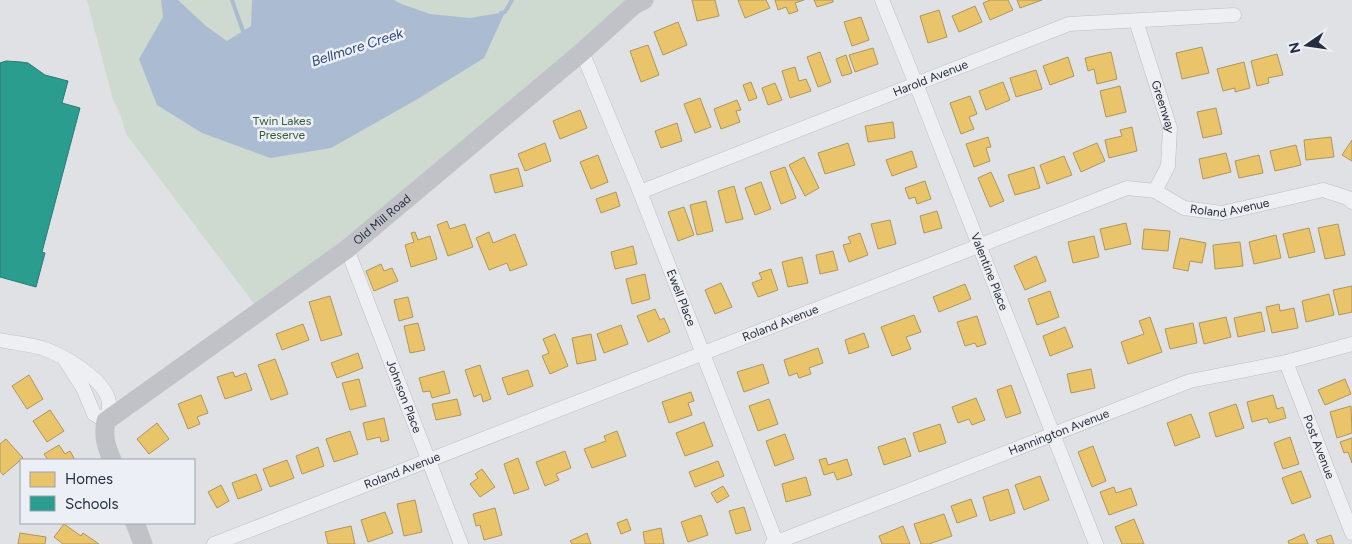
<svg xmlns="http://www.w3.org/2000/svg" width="1352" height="544" font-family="Figtree,sans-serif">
	<rect width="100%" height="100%" fill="#dfe1e4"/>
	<path fill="#ced9cf" d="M87,0H638L306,274L255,305L126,134L121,116L113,100Z"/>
	<path fill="#abbcd2" d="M161,0H178L206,26L227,41L251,26L252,0H394L399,3L430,14L470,18L505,12L484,58L416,100L331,148L270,158L202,133L157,105L139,59L163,17Z"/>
	<path fill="#e9c46a" stroke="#ae975d" d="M692,0H715L719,16L697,21Z
		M738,0H766L770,8L745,18Z
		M775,0H804L795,3L798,11L789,14L786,7L778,10Z
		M814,0H833V2L817,7Z
		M990,0H1008L1013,10L990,20L983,3Z
		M1017,0H1042L1020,8Z
		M975,6L982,22L959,32L952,16Z
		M939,10L947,37L928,43L920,16Z
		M861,17L869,40L852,46L844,22Z
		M678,22L687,45L663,55L654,32Z
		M648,45L659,75L641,82L630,51Z
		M1202,47L1209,73L1182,79L1176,53Z
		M873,48L878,64L855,72L849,55Z
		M820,52L831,82L818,87L807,57Z
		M1111,52L1117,79L1097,84L1094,69L1088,71L1085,58Z
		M1277,54L1283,75L1268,78L1269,83L1257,86L1251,61Z
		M846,55L852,73L842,76L836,59Z
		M1068,57L1074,76L1050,85L1043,66Z
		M1244,62L1250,88L1235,92V88L1223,91L1217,69Z
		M795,67L799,81L806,79L811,91L790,98L782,71Z
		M1036,70L1042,89L1016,97L1010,78Z
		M751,82L757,98L749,101L743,85Z
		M1003,82L1010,100L986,110L979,91Z
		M775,83L782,100L768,105L762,88Z
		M1120,86L1126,112L1106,117L1100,91Z
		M970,96L977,114L969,117L974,129L961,134L950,103Z
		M700,98L711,127L695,133L684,104Z
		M737,100L741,110L736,111L740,122L721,129L714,109Z
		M1216,108L1222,134L1203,138L1197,112Z
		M580,110L587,128L560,139L553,121Z
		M893,122L895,138L868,142L865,126Z
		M677,123L682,141L661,148L655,131Z
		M1132,127L1137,151L1109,158L1105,140L1122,136L1120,130Z
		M988,137L991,147L986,148L990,161L974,167L966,144Z
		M1331,137L1334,157L1306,160L1304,140Z
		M1352,140V161L1342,155Z
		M545,143L551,161L525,171L518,154Z
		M848,143L855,165L825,174L818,153Z
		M1097,143L1105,161L1081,172L1073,153Z
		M1296,145L1301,165L1275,171L1270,151Z
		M912,151L917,167L892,176L886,160Z
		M1226,153L1231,172L1203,179L1199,159Z
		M598,155L608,182L591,189L580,162Z
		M1259,155L1263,173L1239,178L1235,161Z
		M1064,156L1072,175L1047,184L1040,165Z
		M804,157L819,188L805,196L789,165Z
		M785,167L796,198L781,204L770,172Z
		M1034,167L1040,188L1015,195L1008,175Z
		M518,168L523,186L495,193L490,175Z
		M991,172L1004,201L990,207L978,178Z
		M925,181L931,199L917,204L915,197L909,199L905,188Z
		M761,182L771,209L755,215L745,188Z
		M734,186L743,219L726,223L718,191Z
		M616,192L620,206L601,213L596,199Z
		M706,201L713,231L697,235L690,205Z
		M684,207L694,235L678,241L668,212Z
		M937,211L942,228L924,233L920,216Z
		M890,220L896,244L878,249L871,224Z
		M447,221L450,229L465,224L473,247L448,256L437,225Z
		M1126,223L1131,244L1105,250L1100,229Z
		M1338,224L1345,255L1325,259L1318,228Z
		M1309,228L1315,252L1289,258L1283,234Z
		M1144,229L1170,231L1168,251L1142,249Z
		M415,232L418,240L430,236L437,259L411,267L405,245L414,242L411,233Z
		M489,232L493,243L515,234L527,265L510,271L507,263L489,270L476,238Z
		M860,233L868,255L849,262L843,245L851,243L848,237Z
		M1276,235L1281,258L1254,264L1249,242Z
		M1094,236L1099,257L1073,263L1068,242Z
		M1180,238L1206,243L1202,263L1190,261L1188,271L1173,268Z
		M1240,242L1243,266L1215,269L1213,245Z
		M633,246L637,264L615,269L611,252Z
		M833,251L838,270L820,274L816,255Z
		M1036,256L1046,281L1025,290L1014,266Z
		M802,257L808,283L788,287L782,262Z
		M381,264L384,271L392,268L398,281L374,291L366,271Z
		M771,269L778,290L758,297L752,283L762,279L759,273Z
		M645,274L650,299L632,304L626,279Z
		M721,283L732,307L715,314L705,290Z
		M965,284L971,299L939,312L933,297Z
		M1352,286V312L1339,315L1333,290Z
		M1050,291L1059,317L1037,325L1028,299Z
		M1329,294L1334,315L1306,322L1302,301Z
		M330,296L342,335L321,341L309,302Z
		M408,297L413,317L399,321L394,300Z
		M1279,304L1280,311L1294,308L1298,328L1272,333L1266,307Z
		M655,309L660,320L664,318L670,332L648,342L637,316Z
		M1261,312L1265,331L1238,337L1234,318Z
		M914,315L921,332L906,337L911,349L892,356L881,327Z
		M977,316L986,344L977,347L975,343L965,346L957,322Z
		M1150,317L1162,352L1128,364L1121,342L1144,334L1139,321Z
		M1226,317L1231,337L1204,344L1199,323Z
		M418,323L425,350L410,353L404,326Z
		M1193,323L1197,343L1170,349L1165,329Z
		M303,324L309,340L282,350L276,334Z
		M621,325L628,344L604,353L597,334Z
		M1065,327L1073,347L1050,356L1043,336Z
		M864,333L869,347L849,354L845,340Z
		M555,334L568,366L550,374L542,356L549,353L543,339Z
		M591,334L596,360L577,364L572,338Z
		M818,348L823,363L809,368L811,374L799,378L797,373L789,376L784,360Z
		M358,353L363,368L337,378L331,363Z
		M275,359L288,394L271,400L258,365Z
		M763,364L769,383L744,392L737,372Z
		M480,365L491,399L483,402L481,394L474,397L465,370Z
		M1091,369L1095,388L1071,393L1067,374Z
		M528,370L533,386L508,395L502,378Z
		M444,371L450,393L432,398L430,391L423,392L419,378Z
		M233,372L235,377L246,373L252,390L225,399L217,377Z
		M29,375L43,399L27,409L12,386Z
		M359,379L366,406L350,410L342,383Z
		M1345,379L1351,394L1325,405L1318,390Z
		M1011,385L1021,413L1006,418L997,390Z
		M691,392L694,401L688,403L692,415L669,423L662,402Z
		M201,395L208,413L197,417L200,424L188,429L178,404Z
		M1273,395L1277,409L1283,407L1286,418L1269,423L1267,418L1252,422L1247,402Z
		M976,398L985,420L972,425L969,419L958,423L952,407Z
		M457,399L461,415L436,420L432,404Z
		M769,399L778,424L758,431L749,406Z
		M1236,404L1244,428L1216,437L1209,413Z
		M1351,406L1352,433L1337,438L1330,412Z
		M50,410L64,431L47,442L33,421Z
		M1191,414L1200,437L1175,446L1167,423Z
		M384,418L389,440L381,442L380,437L367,440L363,423Z
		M704,422L713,446L685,456L676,433Z
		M157,423L169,439L149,454L137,439Z
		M940,424L946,443L919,452L913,433Z
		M350,431L358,454L334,462L326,439Z
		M617,431L626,456L592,468L584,449L606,441L604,436Z
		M785,434L794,459L775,466L766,441Z
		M1290,437L1299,464L1283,469L1274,443Z
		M905,438L911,456L884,465L878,447Z
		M1352,438V463L1348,452L1344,453L1340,442Z
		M6,439L23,458L3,475L0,471V444Z
		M59,445L65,454L70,451L75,460H48L44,454Z
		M1093,446L1106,481L1092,487L1078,452Z
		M318,447L324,466L302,474L296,456Z
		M565,451L571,468L556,474L559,480L545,486L536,462Z
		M518,458L529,489L514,494L504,464Z
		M826,458L828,465L847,459L852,475L837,480L834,472L824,475L819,460Z
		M287,460L294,478L270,487L263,469Z
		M718,461L724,476L695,487L689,472Z
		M482,469L495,487L480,497L470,484L478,478L475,474Z
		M1301,471L1311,497L1292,504L1282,478Z
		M256,474L262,490L238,499L232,483Z
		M1040,476L1049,500L1024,510L1015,485Z
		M806,477L811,495L786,502L782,484Z
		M221,485L229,501L217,508L208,492Z
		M723,486L729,496L717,503L711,493Z
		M1114,487L1116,493L1131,488L1137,505L1109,515L1100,492Z
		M1008,489L1015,513L990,521L983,497Z
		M971,499L977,516L957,523L951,506Z
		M415,500L422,532L404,536L397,504Z
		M744,507L751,530L736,534L729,511Z
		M495,508L502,535L484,540L480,525L476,526L473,514Z
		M385,512L393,533L368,542L361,520Z
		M944,514L952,536L929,544H921L914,524Z
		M701,515L708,535L688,542L681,522Z
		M627,519L631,530L621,534L617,523Z
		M1134,519L1144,544H1122L1115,527Z
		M64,524L81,536L83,533L99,544H63L54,537Z
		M351,526L355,544H328L325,532Z
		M903,526L910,544H882L879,536Z
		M661,528L664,544H645L643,532Z
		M20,533L46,537L45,544H18Z
		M587,533L591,544H572L570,541Z
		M1304,534L1308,544H1289L1288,541Z
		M1331,535L1334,544H1318L1316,540Z"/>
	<path fill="#2a9d8f" stroke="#287b77" d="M6,61L21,62L28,63L45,75L68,81L62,103L80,108L42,252L45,253L36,287L0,277V63Z"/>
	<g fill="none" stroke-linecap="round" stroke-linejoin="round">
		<path stroke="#abbcd2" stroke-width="4" d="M232,0L243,31L247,34
			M501,13L505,12L512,0"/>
		<g stroke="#bdbfc2" stroke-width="15">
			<g id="street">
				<path id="s1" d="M882,0L916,84L1096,544"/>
				<path id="s2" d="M1136,21L1170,128L1168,166L1155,191"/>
				<path id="s3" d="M582,52L640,192L777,544"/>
				<path id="s4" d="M640,192L1069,24L1234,15"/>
				<path id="s5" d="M347,249L461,544"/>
				<path d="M0,340C14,343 28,344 42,348C63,355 105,379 109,402C110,408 107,416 106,421L94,414L83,388L65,360"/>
				<path id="s6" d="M1286,362L1352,533"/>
				<path id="s7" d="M214,544L1127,188L1155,191L1184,208L1222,213L1323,190L1348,198L1352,202"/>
				<path id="s8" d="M772,544L1190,381L1286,362L1352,344"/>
			</g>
		</g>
		<use href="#street" stroke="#eeeff2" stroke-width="14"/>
		<g stroke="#c0c2c8" stroke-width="19">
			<path id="s9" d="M112,460C106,446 103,436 106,421L347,249L582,52L634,5L644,0"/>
			<path d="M135,523L143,544"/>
		</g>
	</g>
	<g text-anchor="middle" stroke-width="5" stroke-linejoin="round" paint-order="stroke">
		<g font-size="12" fill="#252d3f" stroke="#eceff5">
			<text dy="4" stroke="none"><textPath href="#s4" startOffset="312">Harold Avenue</textPath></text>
			<text dy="4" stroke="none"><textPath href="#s2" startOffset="90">Greenway</textPath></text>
			<text dy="4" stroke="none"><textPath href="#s7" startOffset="1088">Roland Avenue</textPath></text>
			<text dy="4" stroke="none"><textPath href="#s9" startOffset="382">Old Mill Road</textPath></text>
			<text dy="4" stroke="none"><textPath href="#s1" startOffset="292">Valentine Place</textPath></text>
			<text dy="4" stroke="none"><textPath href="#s3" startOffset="265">Ewell Place</textPath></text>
			<text dy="4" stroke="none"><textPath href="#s7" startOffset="608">Roland Avenue</textPath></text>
			<text dy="4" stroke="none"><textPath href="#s5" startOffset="158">Johnson Place</textPath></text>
			<text dy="4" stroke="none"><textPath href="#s8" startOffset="308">Hannington Avenue</textPath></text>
			<text dy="4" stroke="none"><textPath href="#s6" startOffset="91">Post Avenue</textPath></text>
			<text dy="4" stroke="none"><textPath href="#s7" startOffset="202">Roland Avenue</textPath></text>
		</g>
		<g font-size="12" fill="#375b32" stroke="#eceff5">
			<text x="282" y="125">Twin Lakes<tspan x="282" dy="14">Preserve</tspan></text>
		</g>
		<g font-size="14" font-style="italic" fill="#2d4975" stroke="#eceff5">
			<text transform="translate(357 47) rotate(-18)" y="5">Bellmore Creek</text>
		</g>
	</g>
	<rect x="20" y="459" width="175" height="65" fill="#eceff5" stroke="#9ca1ac"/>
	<rect x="30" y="472" width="25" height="15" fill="#e9c46a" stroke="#9ca1ac"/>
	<text x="65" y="484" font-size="15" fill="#252d3f">Homes</text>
	<rect x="30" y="496" width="25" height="15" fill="#2a9d8f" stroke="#9ca1ac"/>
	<text x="65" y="509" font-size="15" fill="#252d3f">Schools</text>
	<g transform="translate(1307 45) rotate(257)" stroke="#eceff5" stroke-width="4" paint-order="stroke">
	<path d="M0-4L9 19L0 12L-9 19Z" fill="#252d3f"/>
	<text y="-8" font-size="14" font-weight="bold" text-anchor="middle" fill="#252d3f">N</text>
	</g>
</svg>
